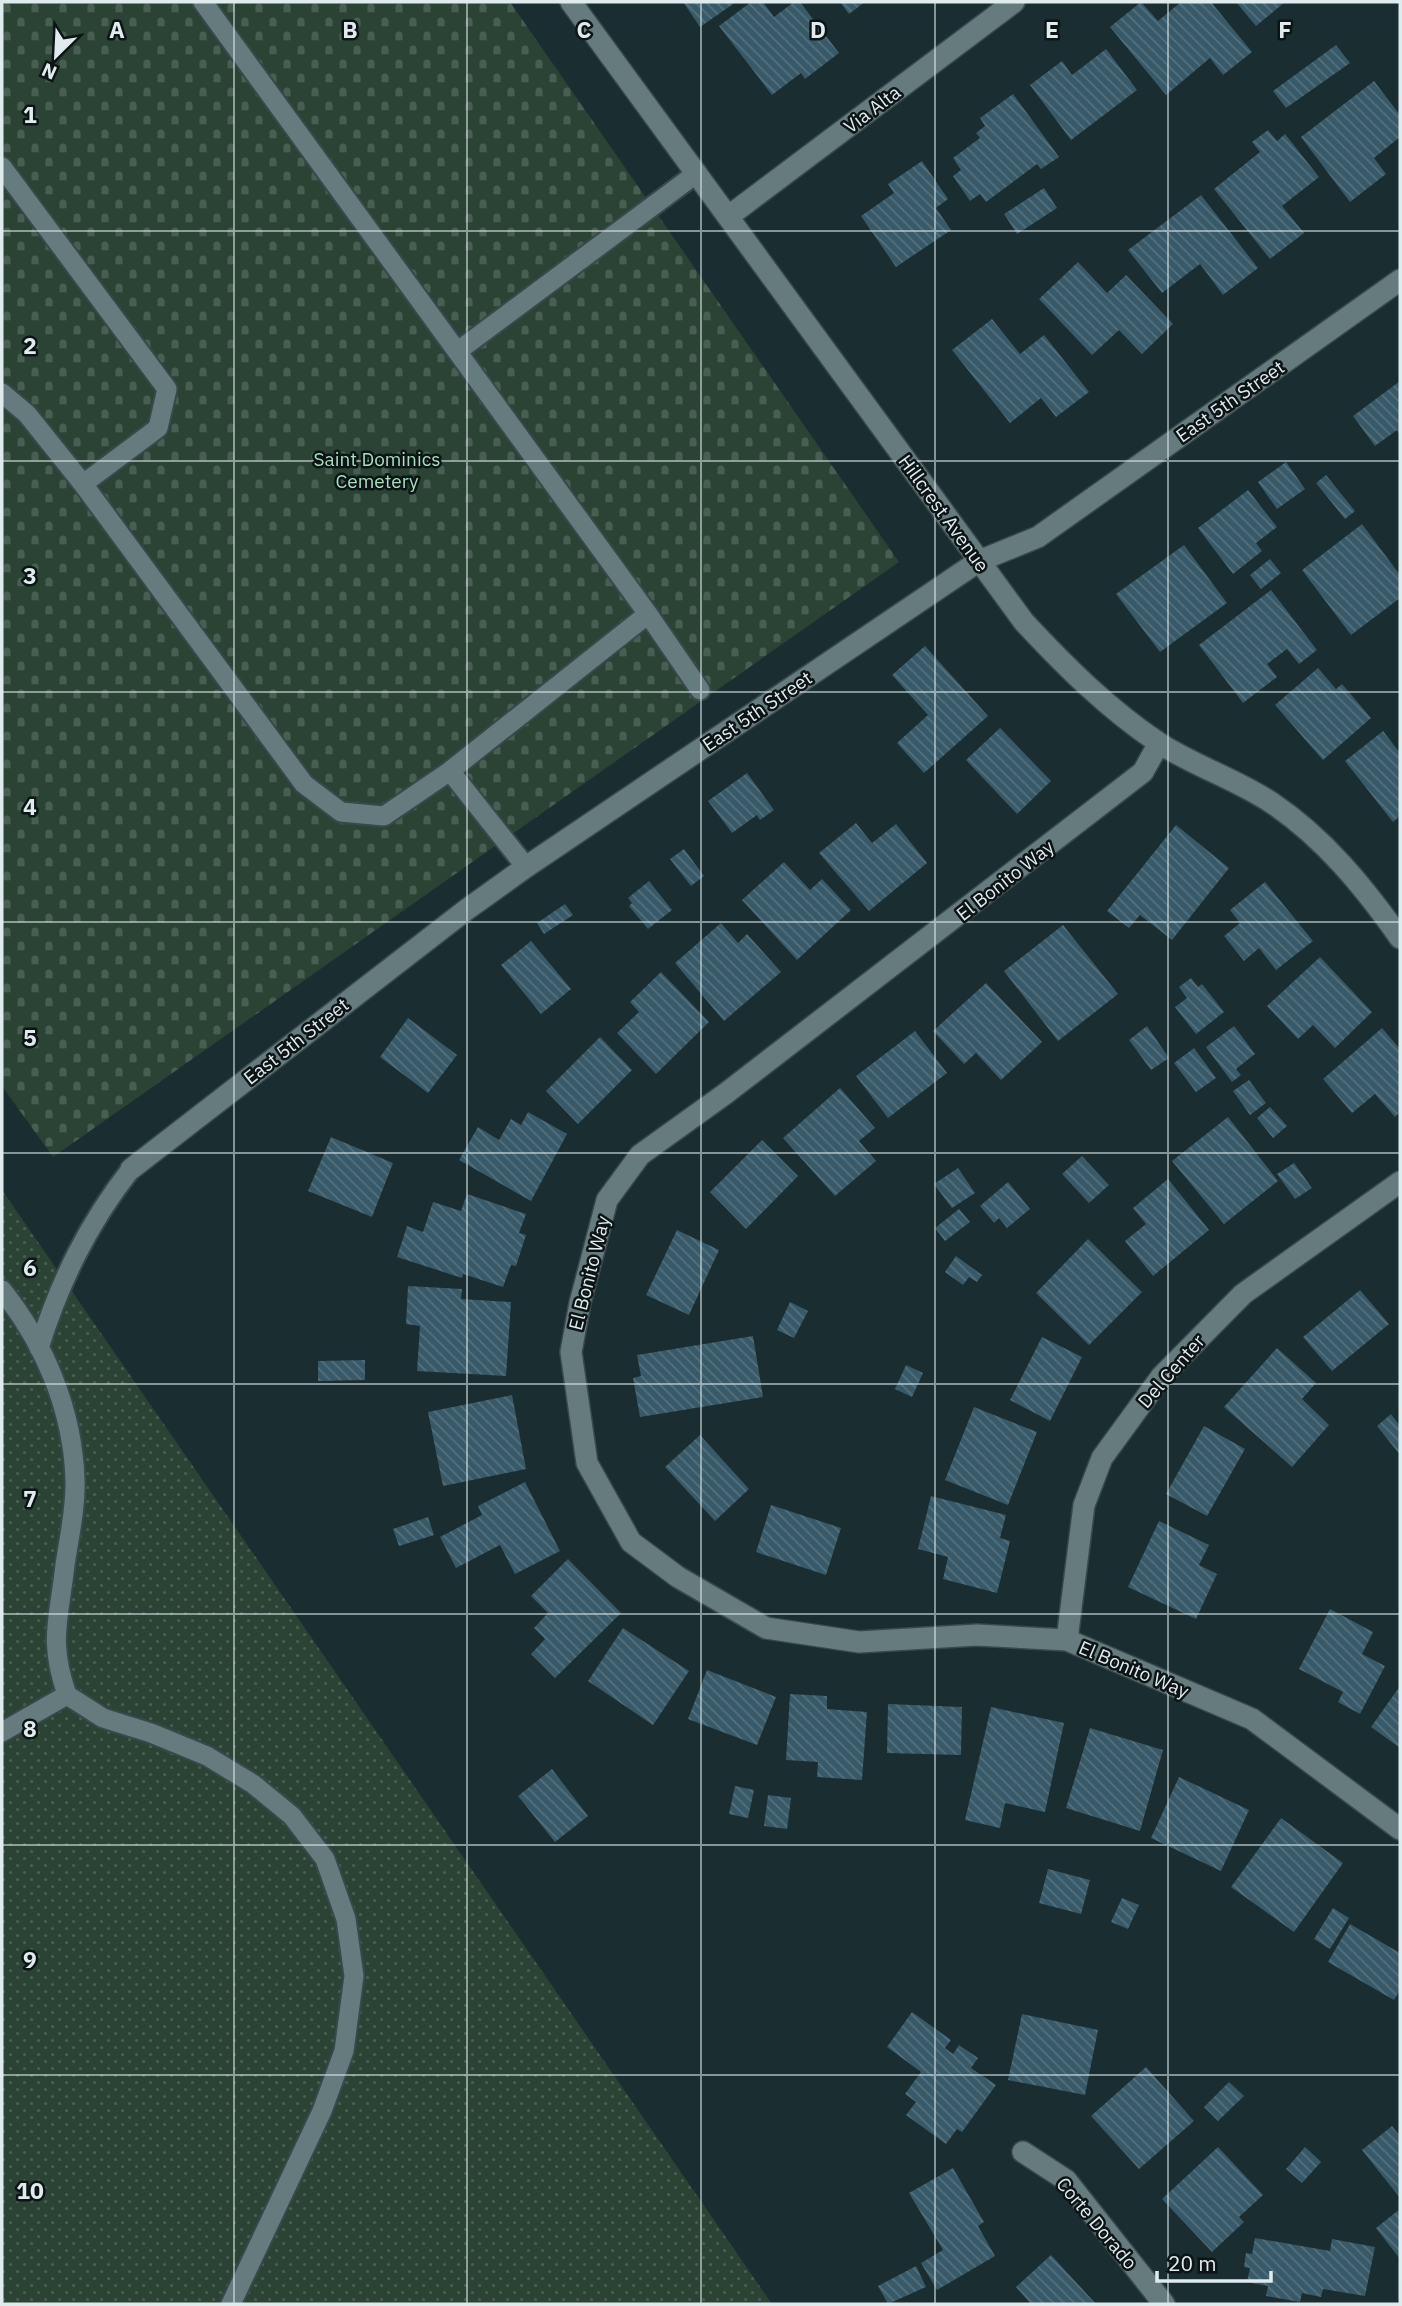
<svg xmlns="http://www.w3.org/2000/svg" width="1402" height="2306" font-family="'IBM Plex Sans',sans-serif">
	<defs>
		<pattern id="grass-dots" width="8" height="8" patternUnits="userSpaceOnUse" patternTransform="scale(1.75)"><rect width="8" height="8" fill="#2b4335"/><path d="M2 2h.1M6 6h.1" fill="none" stroke="#495e53" stroke-width="1.8" stroke-linecap="round"/></pattern>
		<pattern id="cemetery-stones" width="16" height="16" patternUnits="userSpaceOnUse" patternTransform="scale(1.75)"><rect width="16" height="16" fill="#2b4335"/><path d="M2 7V4a2 2 0 0 1 4 0v3zM10 15v-3a2 2 0 0 1 4 0v3z" fill="#495e53"/></pattern>
		<pattern id="building-back-hatch" width="6" height="6" patternUnits="userSpaceOnUse" patternTransform="scale(1.75)"><rect width="6" height="6" fill="#375968"/><path d="M-1 5l2 2M0 0l6 6M5-1l2 2" fill="none" stroke="#54717e"/></pattern>
	</defs>
	<rect width="100%" height="100%" fill="#1a2d30"/>
	<path fill="url(#grass-dots)" d="M2,1190L772,2304H2Z"/>
	<path fill="url(#cemetery-stones)" d="M2,2H510L899,562L53,1157L2,1086Z"/>
	<path fill="url(#building-back-hatch)" d="M683,2H736L700,27Z
		M751,2H763L774,17L794,2H800L839,53L805,79L801,73L772,95L719,26Z
		M840,2H865L849,14Z
		M1141,2L1158,21L1181,2H1211L1252,52L1223,75L1210,58L1166,95L1110,27Z
		M1236,2H1285L1256,26Z
		M1336,45L1350,63L1286,108L1273,91Z
		M1106,49L1137,90L1071,140L1030,85L1062,61L1072,75Z
		M1374,81L1400,115V137L1374,158L1386,174L1350,202L1301,137Z
		M1013,94L1059,157L1041,169L1037,164L986,202L980,194L970,201L953,176L961,170L953,158L980,138L976,133L985,126L980,118Z
		M1268,130L1277,141L1285,134L1319,177L1282,206L1304,233L1270,259L1214,189L1260,152L1252,142Z
		M922,161L948,199L936,208L951,230L896,267L861,216L894,193L888,184Z
		M1044,188L1057,208L1017,234L1004,214Z
		M1201,195L1258,268L1223,295L1200,264L1162,293L1128,250Z
		M1078,262L1107,293L1126,275L1173,324L1142,354L1119,330L1092,355L1039,299Z
		M992,319L1020,354L1044,335L1089,392L1056,417L1041,398L1010,423L952,350Z
		M1400,381V435L1397,430L1375,446L1353,416Z
		M1286,462L1305,489L1277,509L1258,482Z
		M1326,475L1355,511L1345,519L1316,483Z
		M1248,490L1277,527L1256,543L1262,551L1233,574L1198,528Z
		M1362,524L1400,575V598L1351,635L1302,570Z
		M1184,545L1227,603L1160,652L1116,594Z
		M1270,559L1281,573L1261,589L1250,575Z
		M1271,590L1317,650L1299,664L1287,649L1267,664L1277,677L1243,703L1199,645Z
		M925,646L988,716L924,773L897,743L928,715L892,675Z
		M1318,668L1336,689L1342,684L1371,718L1323,760L1275,705Z
		M1000,728L1051,781L1017,814L966,760Z
		M1383,731L1400,753V816L1393,822L1345,761Z
		M747,773L774,810L760,820L757,815L732,833L708,801Z
		M856,823L872,843L896,824L927,863L869,911L819,853Z
		M1176,825L1229,868L1172,940L1140,915L1129,928L1107,911Z
		M684,849L704,876L691,886L670,859Z
		M784,862L810,890L822,879L851,910L797,960L742,900Z
		M649,881L672,910L648,929L629,906L632,903L628,898Z
		M1265,882L1313,941L1276,970L1259,948L1244,961L1224,936L1240,923L1230,910Z
		M565,904L573,915L544,934L537,923Z
		M721,923L738,943L747,934L781,972L724,1021L675,963Z
		M1063,925L1118,994L1058,1041L1004,971Z
		M531,941L571,989L541,1014L501,965Z
		M1320,957L1372,1012L1335,1048L1313,1025L1298,1039L1267,1006Z
		M661,972L709,1022L656,1074L617,1033L639,1012L630,1002Z
		M1191,978L1198,987L1202,984L1224,1012L1196,1034L1175,1007L1187,998L1179,987Z
		M986,983L1042,1042L1001,1080L976,1053L964,1064L933,1031Z
		M408,1018L457,1055L428,1093L380,1057Z
		M1147,1026L1169,1058L1151,1070L1129,1040Z
		M1234,1026L1255,1054L1236,1069L1241,1075L1232,1082L1206,1047Z
		M1382,1028L1400,1049V1112L1395,1117L1375,1094L1352,1113L1323,1079Z
		M915,1031L947,1073L888,1118L856,1076Z
		M600,1037L632,1070L578,1124L546,1091Z
		M1194,1048L1216,1078L1196,1092L1174,1063Z
		M1249,1080L1266,1103L1250,1115L1233,1091Z
		M840,1088L875,1128L859,1141L876,1161L835,1196L783,1138Z
		M1270,1107L1287,1126L1273,1138L1257,1118Z
		M528,1112L567,1134L531,1201L459,1160L478,1127L499,1140L511,1119L521,1125Z
		M1228,1117L1278,1181L1224,1224L1172,1161Z
		M331,1137L393,1163L372,1217L308,1191Z
		M762,1140L798,1176L746,1229L710,1192Z
		M1082,1156L1109,1185L1089,1203L1062,1174Z
		M1294,1163L1312,1188L1295,1199L1277,1174Z
		M958,1168L975,1193L952,1208L934,1184Z
		M1168,1179L1209,1230L1153,1276L1125,1241L1146,1224L1133,1208Z
		M1008,1182L1030,1209L1007,1228L999,1218L994,1223L980,1206Z
		M467,1194L526,1214L519,1233L526,1235L516,1266L511,1265L503,1287L463,1274L462,1278L397,1257L407,1226L423,1232L433,1202L461,1211Z
		M959,1209L970,1222L945,1241L935,1228Z
		M677,1230L719,1250L689,1315L646,1295Z
		M1088,1239L1142,1292L1089,1345L1036,1293Z
		M956,1256L982,1275L977,1282L969,1277L963,1285L945,1272Z
		M408,1286L462,1289L461,1299L511,1302L506,1376L417,1371L420,1326L406,1324Z
		M1360,1290L1389,1324L1332,1371L1303,1337Z
		M790,1302L808,1311L794,1338L777,1330Z
		M753,1336L763,1397L640,1417L633,1378L641,1376L637,1355Z
		M1042,1337L1082,1357L1050,1421L1010,1400Z
		M1277,1348L1316,1383L1302,1399L1329,1425L1292,1467L1224,1407Z
		M365,1360V1380L318,1381V1361Z
		M906,1365L923,1373L912,1397L895,1389Z
		M512,1395L526,1469L443,1486L428,1412Z
		M974,1407L1037,1432L1008,1505L945,1480Z
		M1391,1414L1400,1426V1455L1377,1426Z
		M1204,1426L1245,1449L1207,1516L1166,1494Z
		M700,1435L749,1489L715,1521L665,1467Z
		M525,1482L560,1551L515,1574L500,1545L456,1568L440,1537L482,1515L478,1506Z
		M931,1496L1006,1515L1000,1538L1010,1541L997,1593L943,1579L948,1557L918,1549Z
		M771,1505L841,1528L826,1575L756,1552Z
		M428,1517L434,1535L399,1546L393,1529Z
		M1159,1521L1209,1545L1199,1565L1217,1574L1196,1619L1128,1587Z
		M568,1559L621,1613L555,1678L531,1654L545,1639L534,1628L548,1613L531,1596Z
		M1330,1609L1373,1632L1362,1654L1385,1666L1360,1714L1338,1702L1343,1692L1299,1669Z
		M623,1628L689,1671L653,1725L588,1681Z
		M707,1670L776,1697L757,1745L688,1719Z
		M1400,1686V1748L1371,1727Z
		M790,1694L827,1696V1709L867,1712L862,1780L817,1777L818,1762L786,1760Z
		M888,1704L962,1707L961,1755L887,1753Z
		M991,1707L1064,1723L1045,1812L1005,1803L1000,1828L965,1820Z
		M1090,1728L1163,1750L1140,1831L1066,1808Z
		M552,1769L588,1816L555,1842L518,1796Z
		M1179,1777L1249,1810L1221,1871L1151,1838Z
		M735,1786L754,1790L748,1818L729,1814Z
		M768,1795L791,1798L787,1829L764,1826Z
		M1281,1818L1343,1863L1294,1932L1231,1887Z
		M1048,1869L1090,1880L1081,1914L1039,1903Z
		M1122,1898L1139,1905L1128,1929L1111,1922Z
		M1333,1908L1349,1918L1330,1949L1314,1939Z
		M1350,1924L1400,1953V1990L1394,2000L1328,1962Z
		M912,2012L951,2040L945,2048L953,2054L959,2045L978,2058L971,2068L996,2085L962,2132L957,2129L946,2144L906,2115L916,2102L905,2094L921,2072L887,2047Z
		M1022,2014L1098,2030L1085,2095L1008,2080Z
		M1146,2067L1194,2121L1139,2169L1091,2116Z
		M1229,2082L1244,2096L1218,2121L1204,2107Z
		M1392,2126L1400,2136V2198L1362,2150Z
		M1218,2147L1263,2195L1239,2217L1244,2222L1212,2252L1162,2199Z
		M1305,2147L1321,2162L1302,2183L1286,2169Z
		M953,2168L984,2222L978,2226L995,2256L937,2290L921,2263L943,2250L909,2193Z
		M1400,2209V2259L1376,2228Z
		M1255,2238L1330,2251L1332,2239L1375,2247L1365,2296L1323,2289L1321,2297L1302,2293L1300,2302L1266,2296L1268,2286L1247,2282L1250,2268L1244,2267L1246,2253L1252,2254Z
		M1051,2255L1096,2304H1031L1016,2287Z
		M916,2266L926,2287L888,2304L878,2286Z"/>
	<g fill="none" stroke-linecap="round" stroke-linejoin="round">
		<g stroke="#39484b" stroke-width="23">
			<path id="lane" d="M2,167L167,389L158,428L83,484
				M458,351L697,173
				M2,393L27,414L83,484L304,784L341,812L384,816L450,771L648,614L203,2
				M648,614L700,690
				M450,771L526,867
				M2,1290C45,1344 73,1411 75,1480C76,1508 69,1538 65,1565C59,1620 48,1640 67,1695L2,1732
				M39,1348C60,1281 88,1224 131,1169
				M67,1695L103,1718L151,1733L207,1756L253,1784L292,1816L325,1859L346,1919L354,1976L344,2051L322,2111L231,2304"/>
		</g>
		<g stroke="#39484b" stroke-width="24">
			<path id="street" d="M571,2L1024,622C1065,666 1108,709 1159,743C1194,766 1236,779 1272,803C1324,838 1364,887 1400,938
				M729,216L1014,2
				M1159,743L1143,772L725,1094L640,1155L607,1200L580,1303L571,1352L587,1463L631,1542L678,1577L766,1628L859,1642L977,1635L1067,1640L1252,1719L1400,1829
				M131,1169L466,910L526,867L979,561L1038,537L1400,280
				M1067,1640L1084,1505L1102,1458L1161,1377L1243,1294L1400,1182
				M1023,2152L1066,2180L1164,2304"/>
		</g>
		<use href="#lane" stroke="#657b7d" stroke-width="19"/>
		<use href="#street" stroke="#657b7d" stroke-width="21"/>
	</g>
	<path fill="none" stroke="#e0ebed" stroke-width="2" stroke-opacity="0.55" d="M234,2V2304M467,2V2304M701,2V2304M935,2V2304M1168,2V2304M2,231H1400M2,461H1400M2,692H1400M2,922H1400M2,1153H1400M2,1384H1400M2,1614H1400M2,1845H1400M2,2075H1400"/>
	<g text-anchor="middle" stroke-width="5" stroke-linejoin="round" paint-order="stroke">
		<g font-size="19" fill="#e0ebed" stroke="#0c1415">
			<text transform="translate(872 109) rotate(-37)" y="7">Via Alta</text>
			<text transform="translate(1230 401) rotate(-35)" y="7">East 5th Street</text>
			<text transform="translate(944 513) rotate(54)" y="7">Hillcrest Avenue</text>
			<text transform="translate(757 711) rotate(-34)" y="7">East 5th Street</text>
			<text transform="translate(1005 880) rotate(-38)" y="7">El Bonito Way</text>
			<text transform="translate(296 1041) rotate(-38)" y="7">East 5th Street</text>
			<text transform="translate(589 1273) rotate(-76)" y="7">El Bonito Way</text>
			<text transform="translate(1171 1371) rotate(-49)" y="7">Del Center</text>
			<text transform="translate(1134 1669) rotate(23)" y="7">El Bonito Way</text>
			<text transform="translate(1097 2223) rotate(50)" y="7">Corte Dorado</text>
		</g>
		<g font-size="19" fill="#a5dfbe" stroke="#0c1415">
			<text x="377" y="466">Saint Dominics<tspan x="377" dy="22">Cemetery</tspan></text>
		</g>
	</g>
	<g font-size="23" text-anchor="middle" font-weight="bold" fill="#e0ebed" stroke="#0c1415" stroke-width="5" stroke-linejoin="round" paint-order="stroke">
		<text x="117" y="38">A</text>
		<text x="350" y="38">B</text>
		<text x="584" y="38">C</text>
		<text x="818" y="38">D</text>
		<text x="1052" y="38">E</text>
		<text x="1285" y="38">F</text>
		<text x="30" y="123">1</text>
		<text x="30" y="354">2</text>
		<text x="30" y="584">3</text>
		<text x="30" y="815">4</text>
		<text x="30" y="1046">5</text>
		<text x="30" y="1276">6</text>
		<text x="30" y="1507">7</text>
		<text x="30" y="1737">8</text>
		<text x="30" y="1968">9</text>
		<text x="30" y="2199">10</text>
	</g>
	<rect width="1402" height="2306" fill="none" stroke="#e0ebed" stroke-width="7"/>
	<g transform="translate(56 56) rotate(204)" stroke="#0c1415" stroke-width="5" paint-order="stroke">
	<path d="M0-5L12 26L0 18L-12 26Z" fill="#e0ebed"/>
	<text y="-10" font-size="19" font-weight="bold" text-anchor="middle" fill="#e0ebed">N</text>
	</g>
	<path d="M1157 2271v10h114v-10" fill="none" stroke="#e0ebed" stroke-width="3.5"/>
	<text x="1168" y="2271" font-size="21" fill="#e0ebed" stroke="#0c1415" stroke-width="5" paint-order="stroke">20 m</text>
</svg>
